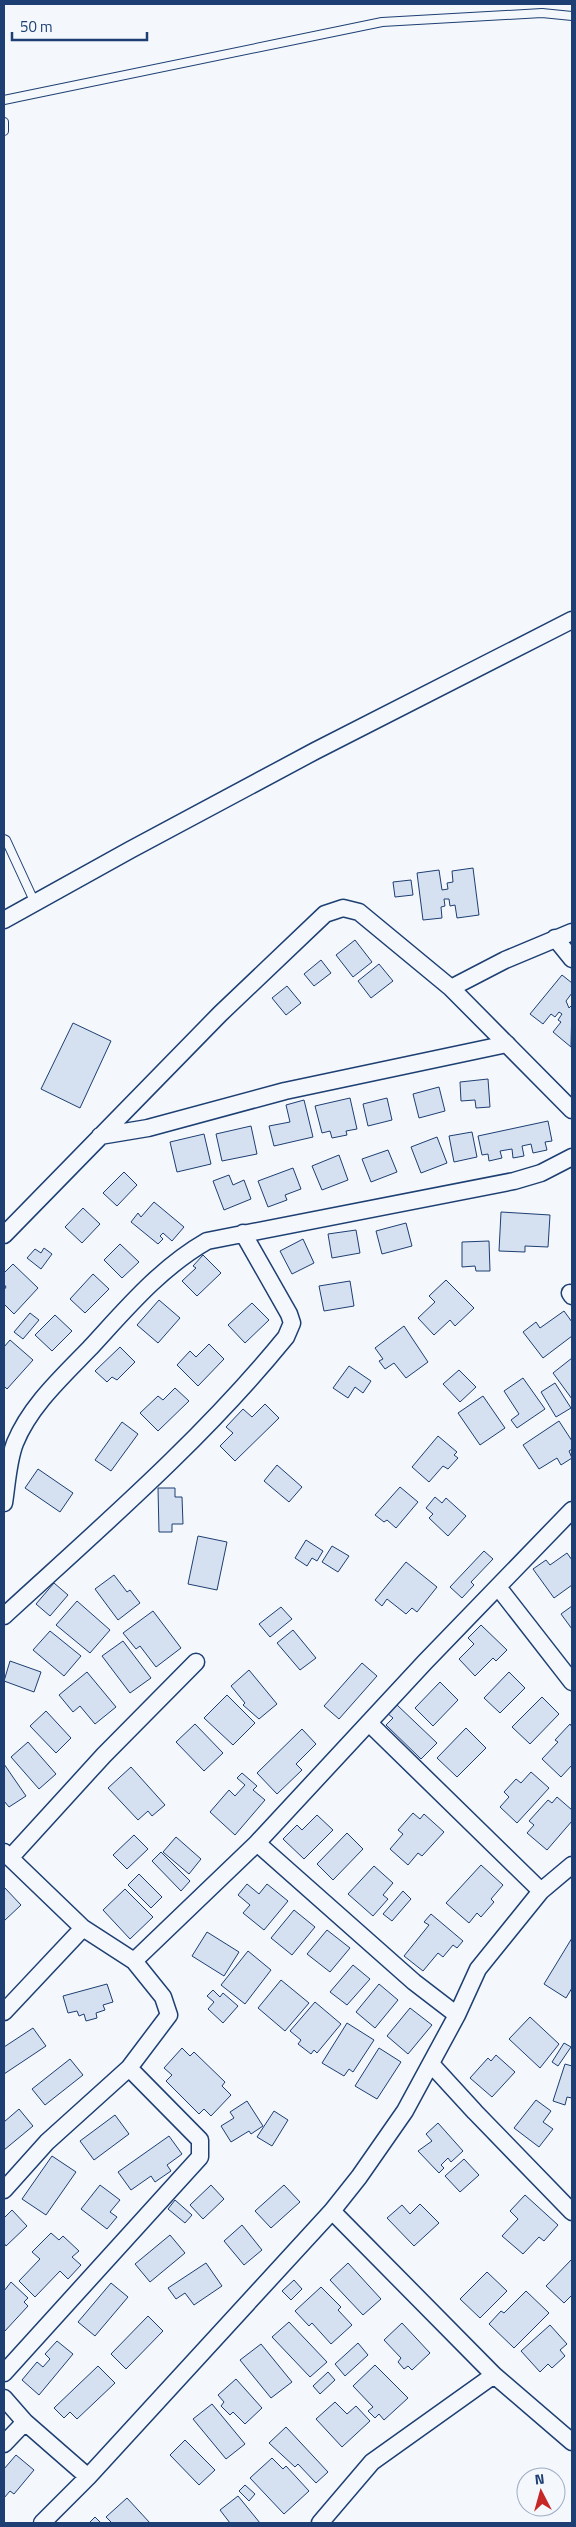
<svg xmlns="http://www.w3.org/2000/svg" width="576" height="2527" font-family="'Titillium Web',sans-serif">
	<rect width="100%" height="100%" fill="#f4f7fb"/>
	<path fill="#d5e0f0" stroke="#1d3f73" d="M473,868L479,915L457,918L455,905L450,906L449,899H444L445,906L441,907L442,918L423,920L417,873L439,870L442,890L448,889L447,883L453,882L452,871Z
		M411,880L413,895L395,897L393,882Z
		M355,940L372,962L353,977L336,955Z
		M321,960L331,973L314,986L304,974Z
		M379,964L393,981L371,998L358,981Z
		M562,975L572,983V993L566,1001L569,1008L572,1005L571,1047L553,1032L561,1022L558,1020L562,1014L559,1012L555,1017L551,1014L543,1024L530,1014Z
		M287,986L301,1003L286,1015L272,998Z
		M73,1023L111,1041L80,1108L41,1089Z
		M488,1079L490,1107L476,1108L475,1100L461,1101L460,1082Z
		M439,1087L445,1111L419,1118L413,1094Z
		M350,1098L357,1129L346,1131L347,1135L332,1138L330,1131L322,1133L315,1106Z
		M387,1098L392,1120L368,1126L363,1104Z
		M304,1100L313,1137L274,1146L269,1126L290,1122L286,1105Z
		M548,1121L552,1141L545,1142L547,1150L533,1153L531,1144L522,1146L524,1156L513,1158L512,1149L500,1151L502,1158L489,1161L488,1154L482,1155L478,1136Z
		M251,1126L257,1154L222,1161L216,1134Z
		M472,1132L477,1157L454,1162L449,1136Z
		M204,1134L211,1164L177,1172L170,1142Z
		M437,1137L447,1163L421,1173L411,1147Z
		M388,1150L397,1172L371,1182L362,1159Z
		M339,1155L348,1180L322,1190L312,1166Z
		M293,1168L301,1189L285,1195L287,1200L268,1207L258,1181Z
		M124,1172L137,1185L117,1206L103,1193Z
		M229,1175L233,1185L244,1180L251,1199L224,1210L213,1181Z
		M154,1202L184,1227L172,1241L163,1233L160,1236L163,1239L158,1244L131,1222L138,1213L141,1217Z
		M83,1208L100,1224L82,1243L65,1227Z
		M501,1212L550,1215L548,1247L525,1246V1252L499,1251Z
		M406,1223L412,1246L382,1254L376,1231Z
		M356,1230L360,1253L332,1258L328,1234Z
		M303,1239L314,1263L292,1274L280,1251Z
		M489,1241L490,1271H476L475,1266L462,1267V1242Z
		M120,1244L139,1262L122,1278L104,1260Z
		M44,1248L52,1254L41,1269L27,1258L35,1249L41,1253Z
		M203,1255L221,1273L197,1296L182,1281L196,1268L193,1266Z
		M13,1264L38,1288L14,1314L4,1304V1290L6,1287L4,1284V1273Z
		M93,1274L109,1289L85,1313L70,1299Z
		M446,1280L474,1308L455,1326L450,1320L434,1335L418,1318L435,1302L429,1296Z
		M350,1281L354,1306L324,1311L319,1286Z
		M159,1300L180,1318L158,1343L137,1325Z
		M252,1303L269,1320L245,1343L228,1325Z
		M564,1311L572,1322V1336L543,1358L523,1332L536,1322L540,1328Z
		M30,1313L39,1320L23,1339L14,1332Z
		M55,1315L72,1331L52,1351L35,1335Z
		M404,1326L428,1362L406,1378L394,1363L385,1369L379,1361L383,1359L375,1348Z
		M10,1340L33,1360L7,1389L4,1386V1347Z
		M209,1344L224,1359L198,1386L177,1365L190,1351L196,1357Z
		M120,1347L135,1362L117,1380L112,1377L107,1382L95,1371Z
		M572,1358V1399L553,1373Z
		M349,1366L371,1381L363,1393L355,1387L348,1398L333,1388Z
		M459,1370L476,1387L460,1402L443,1384Z
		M523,1378L545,1409L517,1428L511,1420L519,1414L504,1391Z
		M555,1383L571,1408L556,1417L541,1392Z
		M175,1388L189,1401L158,1431L140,1413L158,1396L163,1400Z
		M483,1396L505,1428L480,1445L458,1413Z
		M265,1404L279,1418L235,1461L220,1446L233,1433L226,1427L243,1409L252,1417Z
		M559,1421L572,1441V1449L569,1451L572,1458L561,1465L557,1458L539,1469L523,1445Z
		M122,1422L138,1434L111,1471L95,1460Z
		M438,1436L457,1452L454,1455L458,1458L448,1469L443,1466L429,1482L412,1467Z
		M277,1465L302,1487L289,1502L264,1481Z
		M38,1469L73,1493L60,1512L25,1488Z
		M400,1487L418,1502L396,1528L387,1520L384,1522L375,1515Z
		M158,1488H175V1497H182L183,1524H172V1532H159Z
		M435,1497L442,1503L446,1498L466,1516L448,1536L429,1518L433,1514L426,1508Z
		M198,1536L227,1542L217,1590L188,1584Z
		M306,1540L323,1551L317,1561L312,1558L307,1566L295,1558Z
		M332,1546L349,1556L338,1572L322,1562Z
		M484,1551L493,1559L471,1582L474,1585L462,1598L450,1587Z
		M567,1553L572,1560V1585L554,1598L533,1569L546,1560L550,1565Z
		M406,1562L437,1587L417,1612L412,1608L406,1614L387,1599L382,1606L375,1600Z
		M114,1575L127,1592L130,1590L140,1603L118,1620L95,1589Z
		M54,1583L68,1595L50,1616L36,1604Z
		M77,1601L110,1630L90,1653L56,1625Z
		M572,1606V1629L561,1614Z
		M281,1607L292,1619L270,1637L259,1624Z
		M153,1611L181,1648L156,1667L140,1646L136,1649L123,1633Z
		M481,1625L507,1650L496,1661L493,1658L475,1676L459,1659L474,1644L468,1638Z
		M293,1630L316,1658L300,1670L277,1643Z
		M50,1631L81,1656L64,1676L33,1650Z
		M123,1641L151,1678L130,1693L102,1656Z
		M10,1661L41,1672L34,1692L4,1681Z
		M362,1663L377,1676L339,1719L324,1706Z
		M249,1670L277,1704L259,1719L243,1705L245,1703L231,1686Z
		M87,1672L116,1707L95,1724L80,1706L73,1712L59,1695Z
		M509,1672L525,1688L500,1713L484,1698Z
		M440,1682L458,1700L433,1726L415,1708Z
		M227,1695L255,1723L233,1745L204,1718Z
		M542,1697L559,1714L530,1744L512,1727Z
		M396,1704L437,1743L421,1759L386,1725L393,1718L387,1713Z
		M46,1711L71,1738L56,1753L30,1726Z
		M195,1724L223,1753L204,1771L176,1742Z
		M570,1724L572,1727V1765L561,1777L542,1759L558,1742L555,1740Z
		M466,1728L486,1748L457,1777L437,1758Z
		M302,1729L316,1744L296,1764L302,1770L277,1794L257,1773Z
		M28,1742L56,1774L39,1789L11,1757Z
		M4,1764L26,1796L9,1807L4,1801Z
		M131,1767L165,1805L152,1816L148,1811L138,1820L108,1788Z
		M531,1772L549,1788L517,1823L500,1807L509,1797L504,1792L516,1779L521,1783Z
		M242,1773L257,1786L253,1790L265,1800L235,1835L210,1812L229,1790L235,1796L245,1785L237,1778Z
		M557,1797L572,1810V1821L547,1850L527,1833L534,1825L529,1821L548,1800L552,1803Z
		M413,1813L420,1819L424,1814L444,1832L422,1856L418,1853L408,1865L390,1849L403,1834L398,1830Z
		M317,1815L333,1830L304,1859L283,1839L297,1825L302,1830Z
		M347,1833L363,1849L333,1880L317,1864Z
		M134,1835L148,1849L127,1869L113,1855Z
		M176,1837L201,1859L189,1874L163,1852Z
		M161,1852L190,1881L181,1891L152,1861Z
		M481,1865L503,1885L491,1899L494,1902L481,1917L477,1913L469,1923L446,1903Z
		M374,1866L393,1883L383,1895L388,1899L373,1916L348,1894Z
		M139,1874L162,1897L151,1908L128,1885Z
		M247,1884L259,1894L267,1884L288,1901L264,1930L243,1913L250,1905L238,1895Z
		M4,1887L21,1905L4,1921Z
		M125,1889L153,1917L130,1939L103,1910Z
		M403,1891L411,1899L392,1921L383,1914Z
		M294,1910L315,1927L292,1955L271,1938Z
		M431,1914L463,1941L457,1948L453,1945L443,1957L438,1953L423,1971L404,1956L429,1925L424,1922Z
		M327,1930L350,1948L330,1972L307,1954Z
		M207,1932L239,1952L224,1976L192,1956Z
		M572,1938V1988L566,1998L544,1984Z
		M248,1951L271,1970L245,2004L221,1985Z
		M353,1965L370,1979L347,2005L330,1992Z
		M281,1980L309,2003L285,2031L258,2008Z
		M107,1984L113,2002L103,2005L105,2010L96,2013L97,2018L86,2021L84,2014L79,2016L77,2011L68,2013L63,1996Z
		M379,1984L398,2000L375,2028L356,2012Z
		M213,1990L220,1997L223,1993L238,2006L223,2023L208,2009L214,2002L207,1996Z
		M315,2002L341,2024L317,2053L314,2050L311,2054L298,2044L301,2040L290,2031Z
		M410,2008L432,2025L408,2054L387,2036Z
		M530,2017L559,2044L540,2068L509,2039Z
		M347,2023L374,2040L353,2072L349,2069L344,2076L322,2063Z
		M33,2028L46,2046L4,2074V2047Z
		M564,2043L571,2047L558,2066L552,2062Z
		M182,2048L190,2056L194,2052L225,2082L222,2086L231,2095L211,2116L204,2109L199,2114L166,2081L172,2075L164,2068Z
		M379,2048L401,2062L377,2099L355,2086Z
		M496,2055L515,2072L492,2097L470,2078L488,2058L491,2061Z
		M70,2059L83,2075L45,2105L32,2089Z
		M565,2064L572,2066V2098L567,2097L565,2105L553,2101Z
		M536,2100L551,2111L543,2122L553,2129L539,2147L514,2128Z
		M247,2101L263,2126L251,2134L249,2131L231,2142L221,2126L234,2118L230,2112Z
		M19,2109L33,2126L4,2150V2122Z
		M274,2111L288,2120L272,2146L257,2137Z
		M115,2115L129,2134L94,2160L80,2141Z
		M438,2123L463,2151L451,2162L448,2158L441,2165L444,2168L439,2173L418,2151L432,2141L426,2134Z
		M169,2136L182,2154L167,2165L171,2171L155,2182L151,2176L131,2190L118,2172Z
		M52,2156L76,2172L46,2215L22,2199Z
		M464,2159L479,2175L460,2192L445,2176Z
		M100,2185L120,2200L110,2212L117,2217L107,2229L81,2209Z
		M211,2185L224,2199L203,2219L190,2205Z
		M284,2185L300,2202L271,2228L255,2211Z
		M525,2195L558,2225L544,2241L539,2237L523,2254L502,2236L518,2219L510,2211Z
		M175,2200L192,2215L185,2223L168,2209Z
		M420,2204L439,2223L414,2246L387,2218L402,2205L410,2214Z
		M12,2210L27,2226L6,2246L4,2243V2218Z
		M242,2225L262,2250L244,2265L224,2241Z
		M51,2233L59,2240L63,2236L79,2251L72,2257L81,2265L68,2279L60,2271L35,2297L19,2281L40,2259L32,2252Z
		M170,2235L185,2253L150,2282L135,2264Z
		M572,2259V2295L564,2303L546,2286Z
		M206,2263L222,2286L194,2305L185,2293L176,2299L168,2288Z
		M348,2263L381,2299L363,2315L330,2280Z
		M487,2272L507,2291L480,2318L460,2299Z
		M294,2280L302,2289L291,2300L282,2291Z
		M11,2282L28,2298L24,2302L28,2306L4,2332V2291Z
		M111,2283L128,2297L95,2336L78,2322Z
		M321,2287L341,2307L338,2310L352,2325L331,2344L312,2323L309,2326L295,2311Z
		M526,2291L549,2313L514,2348L489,2324L501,2311L504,2313Z
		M148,2316L163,2331L126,2369L111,2354Z
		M289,2322L327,2362L310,2377L272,2337Z
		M402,2323L430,2353L412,2370L408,2366L404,2369L398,2362L401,2358L384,2340Z
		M550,2325L567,2344L560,2350L565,2356L552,2368L548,2364L540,2372L521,2351Z
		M57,2341L73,2354L39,2395L22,2380L37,2362L43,2367L50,2359L45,2354Z
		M358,2343L368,2355L345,2376L335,2364Z
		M261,2344L292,2382L271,2398L240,2360Z
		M375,2365L408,2398L384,2420L379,2414L375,2418L368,2411L373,2407L353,2386Z
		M98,2366L115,2383L77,2419L70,2412L64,2418L54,2408Z
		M328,2372L335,2380L320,2394L313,2386Z
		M236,2379L262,2408L245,2424L233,2412L230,2415L221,2406L224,2402L218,2395Z
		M335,2402L347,2414L356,2406L370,2421L342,2447L316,2419Z
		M212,2404L245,2444L226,2459L193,2419Z
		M286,2427L328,2472L316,2483L298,2464L295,2467L269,2443Z
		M185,2440L215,2470L199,2485L170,2455Z
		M16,2455L34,2470L14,2494L10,2491L4,2498V2469Z
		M272,2458L283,2469L286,2466L309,2491L284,2514L250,2478Z
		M245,2485L255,2494L249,2501L239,2491Z
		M238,2496L260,2523H230L220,2510Z
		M127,2498L150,2523H112L106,2517Z
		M95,2517L101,2523H89Z"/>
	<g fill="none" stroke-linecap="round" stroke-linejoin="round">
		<g stroke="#1d3f73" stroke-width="10">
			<path id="lane" d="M4,100L382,22L542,13L572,16
				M4,122V131
				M4,839L6,840L35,903"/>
		</g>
		<g stroke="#1d3f73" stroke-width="19">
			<path id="street" d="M4,920L130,850L315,751L572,620
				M555,938L572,959
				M451,988L505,960L572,932
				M100,1136L148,1128L285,1091L507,1044
				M4,1235L220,1014L325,914L343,908L359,912L451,988L572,1110
				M570,1293L572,1296
				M4,1503C7,1484 8,1461 15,1443C30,1406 62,1377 90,1348C126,1309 160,1268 207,1241L514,1181L541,1173L572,1157
				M498,1587L572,1682
				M4,1616C101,1527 203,1439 286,1337L292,1323L289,1314L243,1233
				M369,1723L541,1891
				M257,1843L414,1982L457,2015
				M4,1852L83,1928L134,1961L163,1997L169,2015L129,2068L47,2142L4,2190
				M10,1858L104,1755L196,1662
				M134,1961L257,1843L425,1662L572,1510
				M4,2012L83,1928
				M431,2064L475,2112L572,2212
				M332,2211L494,2375L572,2442
				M4,2373L200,2157V2140L129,2068
				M4,2398L25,2422L88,2477
				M4,2444L25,2422
				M42,2523L88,2477L332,2211L359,2177L405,2111L457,2015L478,1969L541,1891L572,1865
				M320,2523L372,2462L494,2375"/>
		</g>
		<use href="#lane" stroke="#f4f7fb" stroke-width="8"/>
		<use href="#street" stroke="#f4f7fb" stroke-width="16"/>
	</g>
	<rect width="576" height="2527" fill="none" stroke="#1d3f73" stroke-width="10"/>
	<g transform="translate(541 2492) rotate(354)"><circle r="24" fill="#f4f7fb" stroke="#9eadc5"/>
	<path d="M0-4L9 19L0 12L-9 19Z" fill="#c62828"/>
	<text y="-8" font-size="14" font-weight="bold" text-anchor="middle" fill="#1d3f73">N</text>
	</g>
	<path d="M12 32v8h135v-8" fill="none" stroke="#1d3f73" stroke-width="2.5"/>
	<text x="20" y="32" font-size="15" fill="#1d3f73" stroke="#f4f7fb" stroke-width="4" paint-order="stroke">50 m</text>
</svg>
